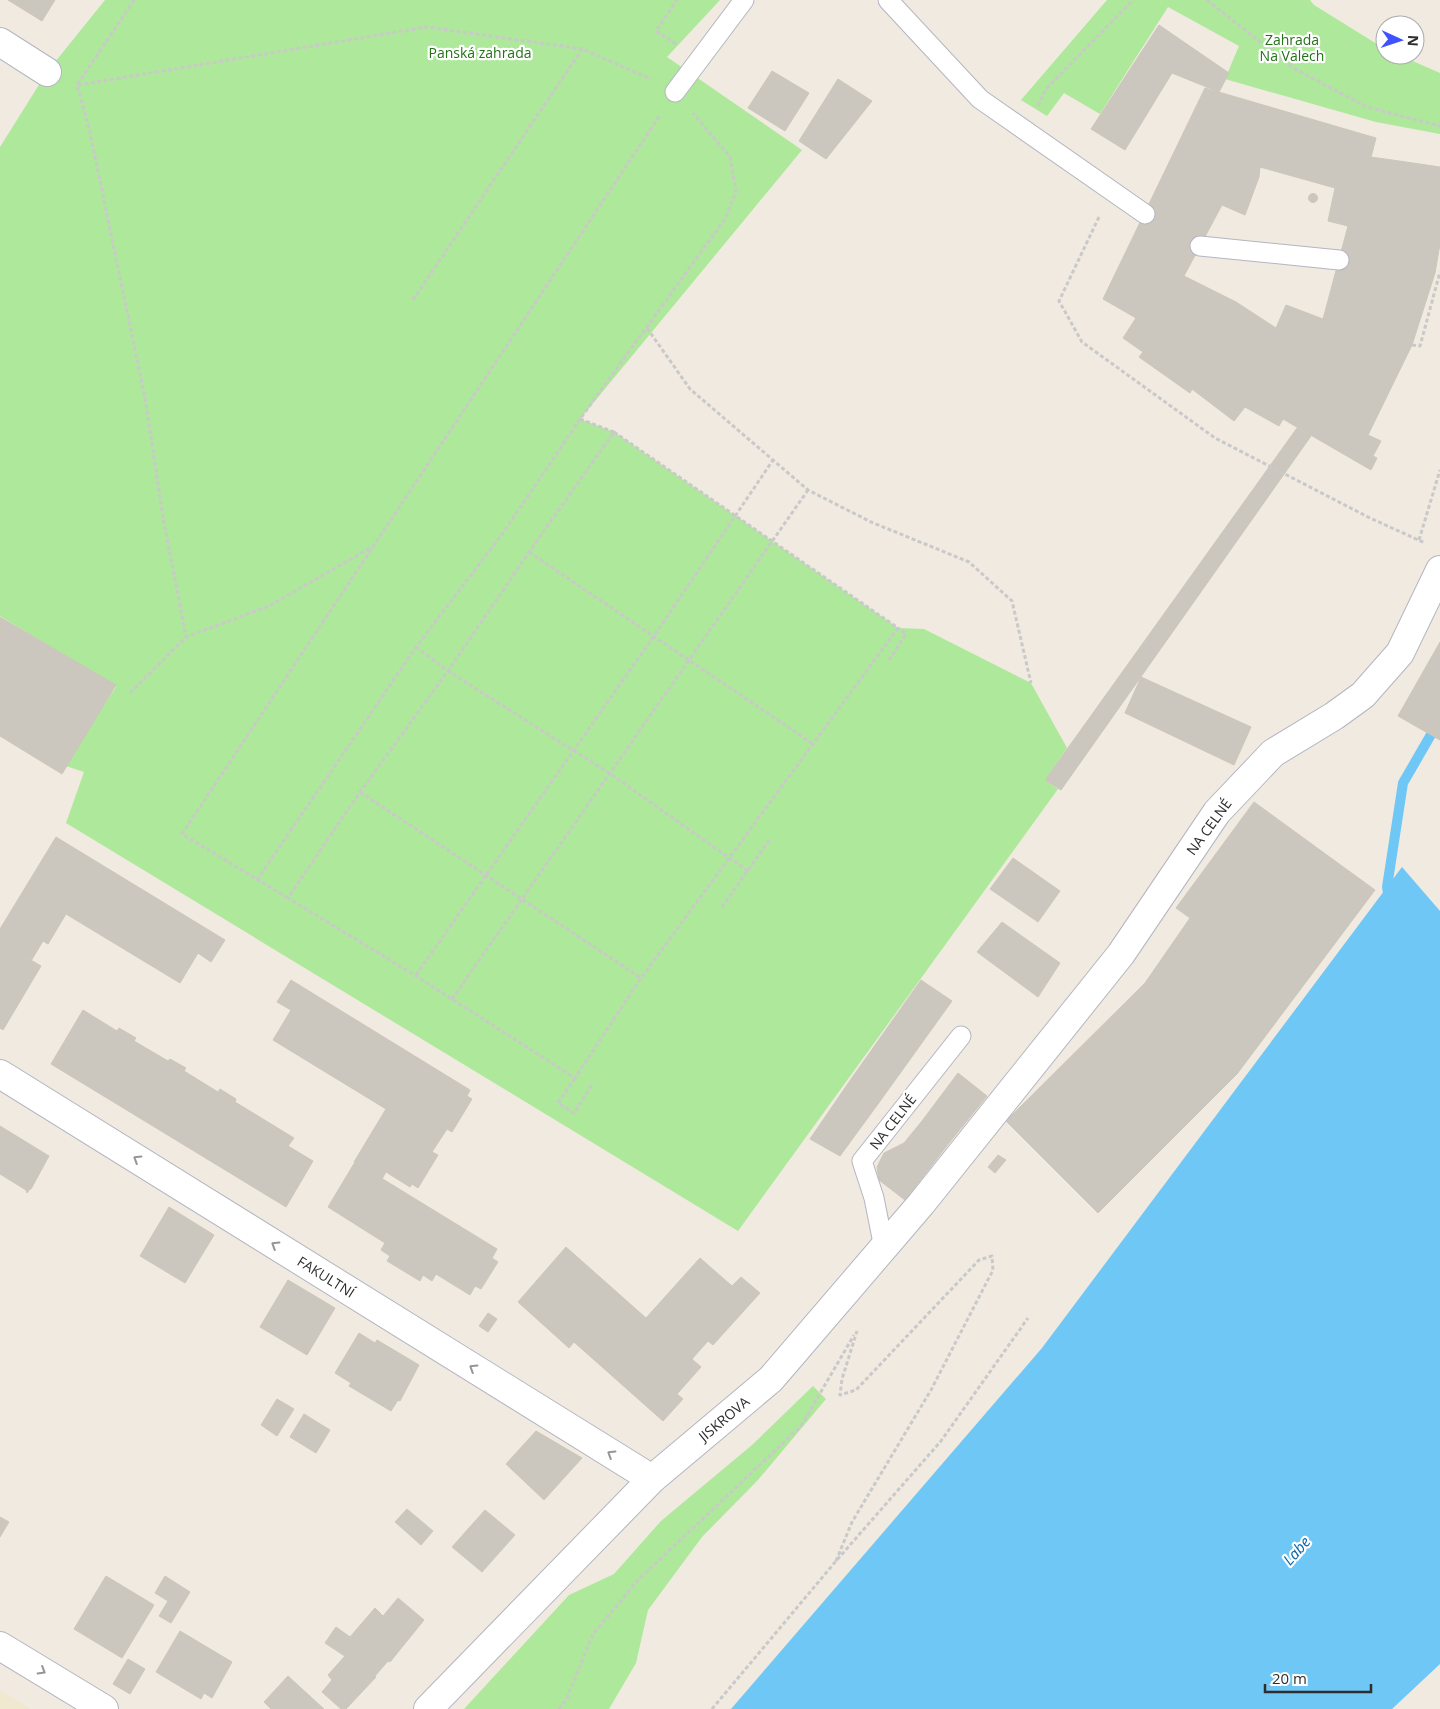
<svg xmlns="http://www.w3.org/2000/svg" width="1440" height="1709" font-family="'Open Sans',sans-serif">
	<rect width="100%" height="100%" fill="#f0eae0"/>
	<path fill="#f1e9cf" d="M0,1691L5,1693L31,1709H0Z"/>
	<path fill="#aee89a" d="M105,0H720L667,57L802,150L580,419L614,432L898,628L924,629L1031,683L1067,748L1045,780L1058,789L738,1231L66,823L84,772L63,765L116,687L0,616V147L47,72Z
		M1107,0H1310L1314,5L1385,49V55H1399L1440,73V134L1376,122L1225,79L1239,46L1168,7L1100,114L1064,93L1047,116L1021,100Z
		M813,1386L826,1399L758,1480L702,1537L648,1610L636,1663L609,1709H464L569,1595L614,1574L661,1521L752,1445Z"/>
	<path fill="#6fc7f6" d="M1402,867L1440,911V1664L1392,1709H731L1042,1348Z"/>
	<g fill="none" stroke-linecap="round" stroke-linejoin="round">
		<path stroke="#6fc7f6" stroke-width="10" d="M1389,899L1387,887L1403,783L1440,719"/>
	</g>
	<path fill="#cbc7bf" stroke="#ccc7b9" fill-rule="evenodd" d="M8,0H55L42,21Z
		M1159,25L1229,73L1219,92L1172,73L1125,150L1091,129Z
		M772,71L809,93L785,131L748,108Z
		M838,79L872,101L826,159L799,141Z
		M1205,88L1376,138L1371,157L1406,162L1399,212L1440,218V244L1435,273L1412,345L1368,435L1381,441L1373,456L1377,458L1371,470L1283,419L1279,426L1245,407L1234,421L1192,389L1190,393L1139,357L1143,352L1123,338L1136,318L1103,299ZM1260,167L1335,188L1328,221L1348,226L1323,319L1286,305L1276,328L1236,302L1184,276L1222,205L1245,215L1259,177Z
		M1406,162L1440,167V218L1399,212Z
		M1308.5 198a4.5 4.5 0 1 1 9 0a4.5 4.5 0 1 1-9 0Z
		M1297,428L1311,436L1061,790L1045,780Z
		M0,617L116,685L62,774L0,736Z
		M1440,642V740L1398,716Z
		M1141,677L1251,727L1234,765L1125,713Z
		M1254,802L1375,890L1237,1074L1098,1213L1006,1121L1145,983L1190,918L1176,908Z
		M56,837L225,940L211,962L198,953L180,983L66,914L48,944L43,941L31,961L0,942V929Z
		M1013,858L1060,891L1038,922L990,889Z
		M1002,922L1060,963L1038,997L977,952Z
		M0,942L41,966L3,1030L0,1028Z
		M291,980L470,1090L467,1096L472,1099L452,1132L447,1129L432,1152L438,1155L418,1188L412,1184L410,1187L386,1172L382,1179L354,1162L386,1109L273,1040L291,1010L277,1002Z
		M921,980L952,1001L878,1104L849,1082Z
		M83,1010L117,1031L119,1028L136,1038L134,1041L168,1061L170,1059L186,1068L184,1071L218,1092L220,1089L236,1099L235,1102L294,1138L288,1146L313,1161L286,1207L51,1064Z
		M958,1073L987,1096L949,1143L922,1121Z
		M849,1082L878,1104L840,1156L810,1139Z
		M922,1121L949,1143L905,1200L879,1180L877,1167L884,1153L904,1143Z
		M0,1126L49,1156L31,1189H30L27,1193L26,1190L0,1174Z
		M998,1155L1006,1160L995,1173L988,1167Z
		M355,1162L497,1249L492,1258L498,1262L481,1289L475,1286L470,1295L436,1274L432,1281L423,1275L420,1281L387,1261L390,1256L381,1250L385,1243L328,1207Z
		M169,1207L214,1235L185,1283L140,1256Z
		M566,1247L646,1318L700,1258L732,1286L741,1277L760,1293L713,1345L708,1341L692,1359L701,1367L677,1394L683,1399L663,1421L574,1342L569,1348L518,1302Z
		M288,1280L335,1308L307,1355L260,1327Z
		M488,1313L497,1319L488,1332L479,1326Z
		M359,1333L375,1343L377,1340L419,1365L400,1401L398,1400L391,1411L349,1386L351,1383L335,1373Z
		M277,1399L294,1409L277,1436L261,1425Z
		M304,1414L330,1430L316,1453L290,1437Z
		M536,1431L582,1458L544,1500L506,1464Z
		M407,1509L433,1531L421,1545L395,1522Z
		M485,1510L515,1535L482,1572L452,1547Z
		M0,1517L9,1522L0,1537Z
		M106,1576L154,1605L122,1658L74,1629Z
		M165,1576L190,1592L171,1623L159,1616L168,1601L155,1593Z
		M398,1598L424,1620L390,1662L388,1661L375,1676L325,1643L336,1627L350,1637L375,1608L383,1616Z
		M180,1631L232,1662L212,1698L204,1693L201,1699L156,1672Z
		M345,1656L376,1677L346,1709H341L322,1692L332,1680L328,1675Z
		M128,1659L145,1669L130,1694L113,1684Z
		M288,1676L324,1709H271L264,1702Z"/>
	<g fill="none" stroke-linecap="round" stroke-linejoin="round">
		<g stroke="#b4b5c2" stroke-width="21">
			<path id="lane" d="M888,0L980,99L1145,214
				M675,92L744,0
				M1200,246L1339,260
				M884,1248L874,1198L862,1161L961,1036"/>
		</g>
		<g stroke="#b4b5c2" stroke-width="30">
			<path id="street" d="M0,42L47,72
				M0,1074L652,1479
				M0,1646L104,1709
				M428,1709L652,1479L771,1379L921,1204L1121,954L1217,812L1273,753L1334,716L1363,695L1400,653L1440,570"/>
		</g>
		<path stroke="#c9c9c9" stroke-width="3" stroke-dasharray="4 2.5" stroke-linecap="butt" d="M134,0L77,85L89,128L145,398L163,517L186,637
			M1207,0L1293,68L1367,107L1440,126
			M676,44L656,31L677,0
			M78,85L427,27L582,49
			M1038,106L1046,89L1133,0
			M1099,217L1059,301L1082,342L1215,438L1370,518L1425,543
			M413,300L582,49L651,79
			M647,328L690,389L808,490L871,522L969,562L1012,601L1031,683
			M1412,345L1420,346L1440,272
			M580,419L614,432
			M614,432L898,628L641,978L575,1078L416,976L288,898L360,792L448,671L529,552Z
			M1419,540L1440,470
			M529,552L813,744
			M416,647L448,671L609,773L748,871
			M889,660L906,634L898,628
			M130,693L186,637L269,606L374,546
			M360,792L641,978
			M257,880L416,647L503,533L580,419L725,219L736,191L730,157L693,113
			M288,898L182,834L660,115
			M722,907L770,839
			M416,975L654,636L773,460
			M452,999L808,490
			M575,1078L558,1103L574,1113L593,1083
			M836,1561L852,1522L931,1390L993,1270L992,1256L979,1260L856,1390L840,1395L842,1379L857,1331
			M559,1709L567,1698L593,1634L639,1579L801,1426L854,1335
			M712,1709L836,1561L941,1441L1028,1318"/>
		<use href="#lane" stroke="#fff" stroke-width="19"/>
		<use href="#street" stroke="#fff" stroke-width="28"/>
	</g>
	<defs><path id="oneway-chevron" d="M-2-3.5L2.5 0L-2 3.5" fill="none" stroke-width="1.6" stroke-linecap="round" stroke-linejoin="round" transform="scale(1.25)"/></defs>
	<g stroke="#969696">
		<use href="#oneway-chevron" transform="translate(137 1159) rotate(-148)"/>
		<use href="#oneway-chevron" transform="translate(275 1245) rotate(-148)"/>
		<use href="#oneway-chevron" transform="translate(473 1368) rotate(-148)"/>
		<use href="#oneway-chevron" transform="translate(611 1454) rotate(-148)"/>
		<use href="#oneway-chevron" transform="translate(42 1671) rotate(31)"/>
	</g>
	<g text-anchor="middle" stroke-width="4.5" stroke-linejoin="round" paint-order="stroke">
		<g font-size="14" fill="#227217" stroke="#fff">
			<text x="1292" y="45">Zahrada<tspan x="1292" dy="16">Na Valech</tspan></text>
			<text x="480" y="58">Panská zahrada</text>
		</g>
		<g font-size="14" fill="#2e2e2e" stroke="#fff">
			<text transform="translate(1209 827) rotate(-54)" y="5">NA CELNÉ</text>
			<text transform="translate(893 1122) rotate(-52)" y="5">NA CELNÉ</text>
			<text transform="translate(326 1277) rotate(32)" y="5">FAKULTNÍ</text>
			<text transform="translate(724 1419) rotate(-40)" y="5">JISKROVA</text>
		</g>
		<g font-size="15" font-style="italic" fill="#0664aa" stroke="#fff">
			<text transform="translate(1297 1551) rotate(-48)" y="5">Labe</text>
		</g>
	</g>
	<g transform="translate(1400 40) rotate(93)"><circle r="24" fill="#ffffff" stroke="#ababab"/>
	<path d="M0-4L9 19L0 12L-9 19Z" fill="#3e52ff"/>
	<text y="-8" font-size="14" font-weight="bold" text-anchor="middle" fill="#2e2e2e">N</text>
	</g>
	<path d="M1265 1684v8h106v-8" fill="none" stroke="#2e2e2e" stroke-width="2.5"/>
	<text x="1272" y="1684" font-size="15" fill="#2e2e2e" stroke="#ffffff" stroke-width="4" paint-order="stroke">20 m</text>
</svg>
